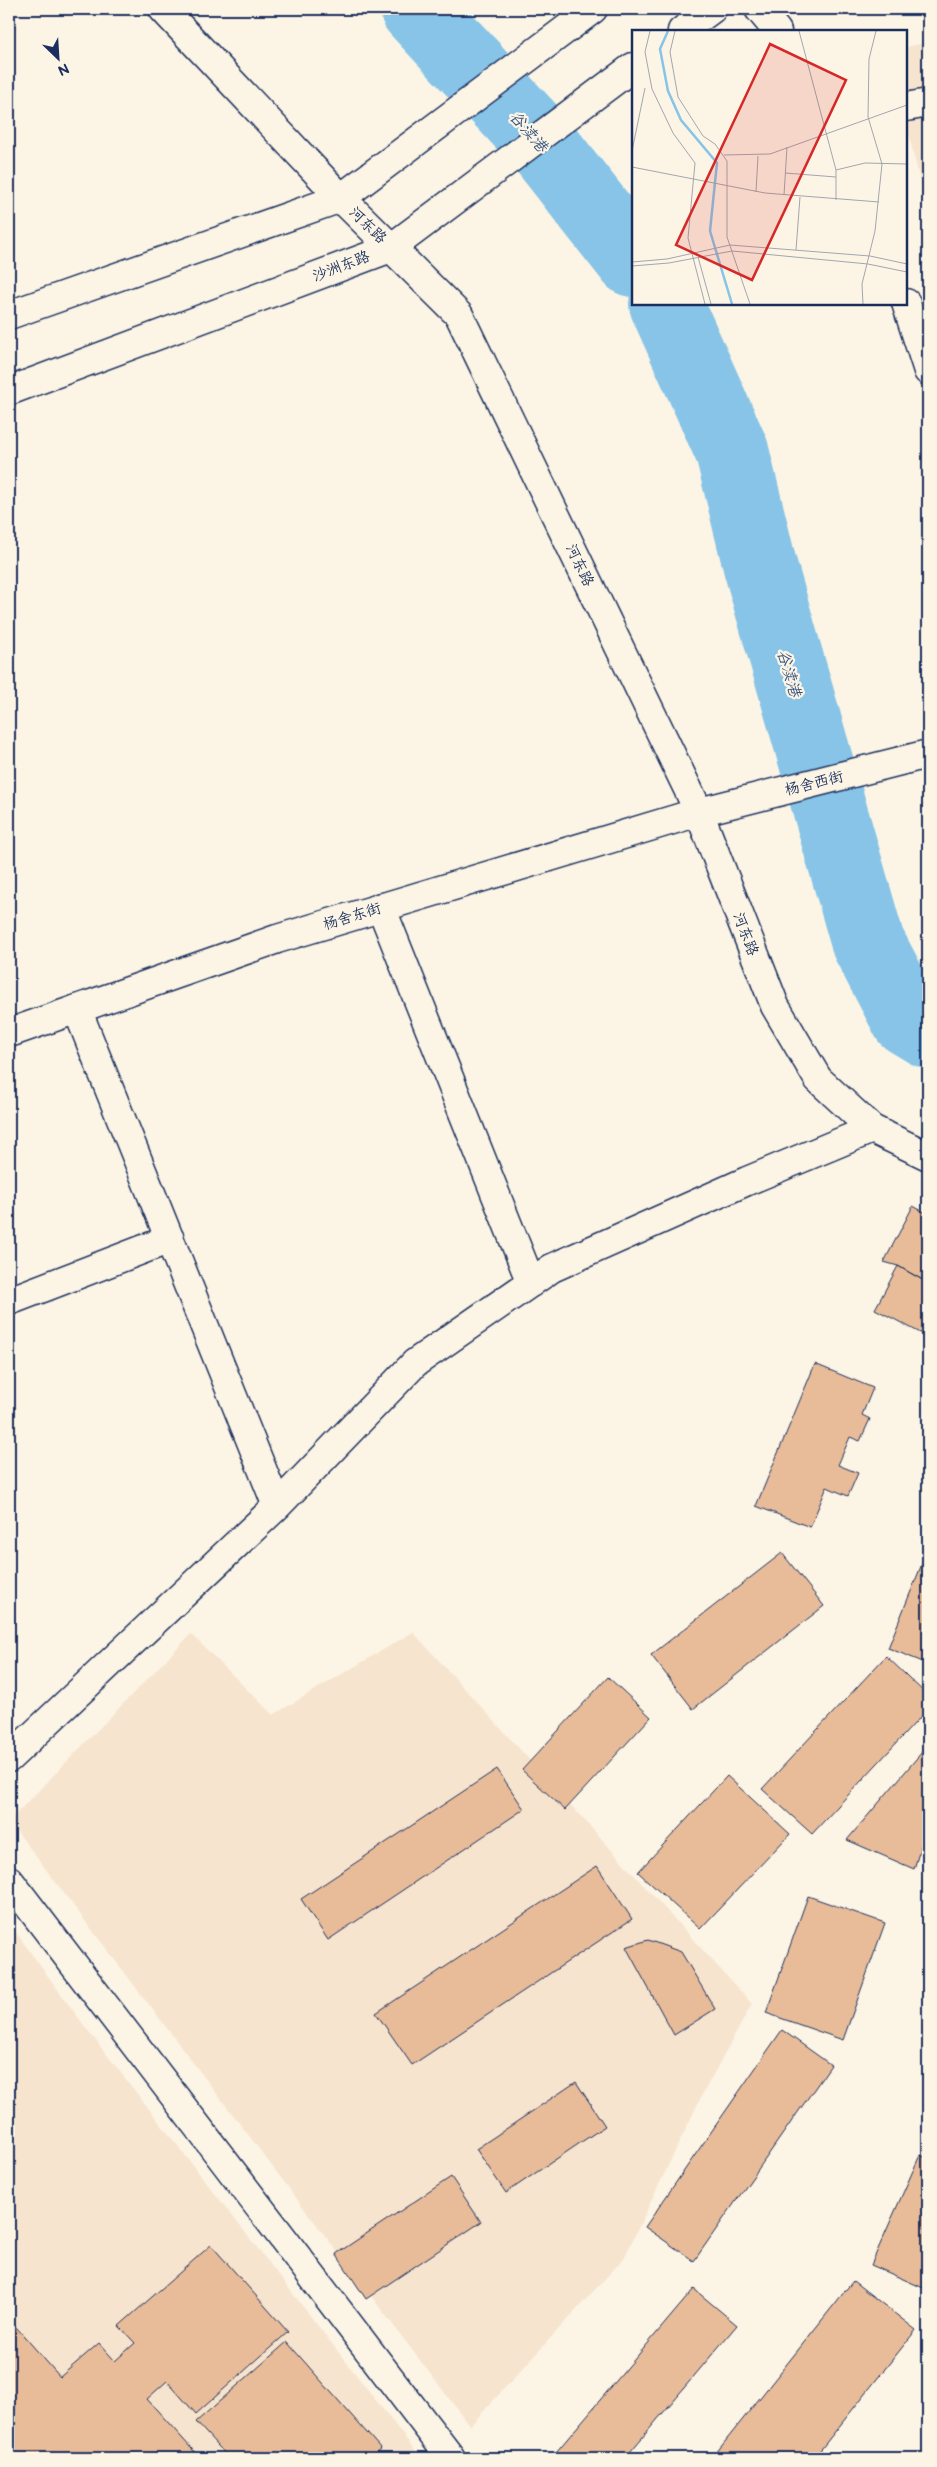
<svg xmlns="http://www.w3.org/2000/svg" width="937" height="2467" font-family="'Balsamiq Sans','LXGW WenKai TC',sans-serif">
	<rect width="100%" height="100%" fill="#fcf5e5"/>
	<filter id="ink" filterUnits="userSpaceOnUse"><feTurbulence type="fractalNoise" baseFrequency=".02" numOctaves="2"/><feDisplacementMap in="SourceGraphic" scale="10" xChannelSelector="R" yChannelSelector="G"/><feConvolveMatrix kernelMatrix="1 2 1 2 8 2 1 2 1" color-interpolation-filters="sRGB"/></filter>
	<g filter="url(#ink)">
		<path fill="#f6e4ce" d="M928,42V214L906,123V47Z
			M413,1632L752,2004L702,2095L624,2258L470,2426L9,1821L191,1634L273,1715Z
			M9,1923L86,2028L421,2458H9Z"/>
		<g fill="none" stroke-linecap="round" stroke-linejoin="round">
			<path stroke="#87c4e7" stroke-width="74" d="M417,9L538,139L633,260
				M666,304L732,451L760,566L868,943L908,1019L928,1031"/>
		</g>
		<path fill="#e9bc99" stroke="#1b2f5e" d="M913,1206L928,1214V1283L898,1266L884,1262Z
			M898,1266L928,1283V1337L875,1309Z
			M815,1364L873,1388L862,1415L870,1419L860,1441L850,1437L838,1465L858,1473L848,1496L827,1487L810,1527L756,1506Z
			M928,1549V1664L888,1648Z
			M782,1553L824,1606L693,1709L651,1655Z
			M886,1656L928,1696V1709L812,1834L762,1789Z
			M608,1677L651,1717L565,1810L522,1770Z
			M928,1745V1823L914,1869L847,1840Z
			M497,1769L524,1809L328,1940L301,1899Z
			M727,1776L790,1834L700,1929L638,1872Z
			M597,1866L632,1919L412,2065L376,2013Z
			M808,1896L885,1923L843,2040L766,2013Z
			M648,1940L681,1952L715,2009L674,2035L626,1947Z
			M782,2030L831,2065L694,2261L645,2227Z
			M576,2082L605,2126L506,2193L476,2149Z
			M920,2155L928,2158V2290L871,2265Z
			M451,2177L481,2222L366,2299L336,2254Z
			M211,2245L288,2332L196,2414L167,2381L147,2399L200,2458H9V2401L11,2399L9,2397V2319L60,2377L99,2343L115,2361L135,2343L119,2326Z
			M853,2281L916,2330L814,2458H712Z
			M694,2289L737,2325L625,2458H551Z
			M287,2342L381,2449L370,2458H229L196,2422Z"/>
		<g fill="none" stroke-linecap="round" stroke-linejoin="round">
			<g stroke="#1b2f5e" stroke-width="31">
				<path id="street" d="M906,107L928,103
					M381,907L531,1283
					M77,1009L277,1506
					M9,1301L170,1239
					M9,1758L277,1506L415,1363L552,1268L747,1181L872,1129
					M9,1880L451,2458"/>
			</g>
			<g stroke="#1b2f5e" stroke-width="31">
				<path id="secondary" d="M163,9L341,198L459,315L699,812L775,1006L818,1079L872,1129L928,1156
					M759,9L777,31
					M682,31L712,9
					M906,303L928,371
					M9,315L341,198L593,9
					M9,391L391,248L633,67
					M9,1033L277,939L699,812L928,754"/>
			</g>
			<use href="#street" stroke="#fcf5e5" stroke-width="28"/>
			<use href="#secondary" stroke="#fcf5e5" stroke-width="28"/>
		</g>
	</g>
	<g text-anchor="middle" stroke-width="4.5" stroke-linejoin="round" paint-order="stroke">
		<g font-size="15" fill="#1b2f5e" stroke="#fcf5e5">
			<text transform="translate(368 225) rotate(44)" y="5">河东路</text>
			<text transform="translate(341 266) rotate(-21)" y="5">沙洲东路</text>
			<text transform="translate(580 565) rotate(64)" y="5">河东路</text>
			<text transform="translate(814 783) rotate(-14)" y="5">杨舍西街</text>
			<text transform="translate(352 916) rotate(-17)" y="5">杨舍东街</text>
			<text transform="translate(746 934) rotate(69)" y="5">河东路</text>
		</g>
		<g font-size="16" font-style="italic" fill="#365480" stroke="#fcf5e5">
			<text transform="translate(529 131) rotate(49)" y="6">谷渎港</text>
			<text transform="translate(790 673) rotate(74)" y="6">谷渎港</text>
		</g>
	</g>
	<g transform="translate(632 30)">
		<rect width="275" height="275" fill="#fcf5e5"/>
		<path fill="none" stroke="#87c4e7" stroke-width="2.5" d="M36,1L28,19L36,61L49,90L85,133L78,201L100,274"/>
		<path fill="none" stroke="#a2a6af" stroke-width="1" d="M18,1L13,22L20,59L41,103L63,133L56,208L73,274M43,1L38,22L46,67L71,106L83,114L95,131V207L118,274M167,1L204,140V170M0,121L13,58M92,125L138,124L275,75M0,137L133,163L247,172M204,140L233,133L275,134M153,143L204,147M124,162L126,126M152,165L155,117M164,220L168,167M66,227L79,274M0,232L35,229L98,215L238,226L275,234M0,236L37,233L100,221L236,234L275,242M231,274L230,254L243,201L250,134L236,87L237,29L244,1"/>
		<path fill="#d62828" fill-opacity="0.15" stroke="#d62828" stroke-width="2.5" d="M138,14L214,50L120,250L44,215Z"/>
		<rect width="275" height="275" fill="none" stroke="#1b2f5e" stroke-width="2.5"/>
	</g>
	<rect width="937" height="2467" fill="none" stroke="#fcf5e5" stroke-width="30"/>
	<rect x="15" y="15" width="907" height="2437" fill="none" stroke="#1b2f5e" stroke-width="2" filter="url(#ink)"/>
	<g transform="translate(58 58) rotate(155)" stroke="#fcf5e5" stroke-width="4" paint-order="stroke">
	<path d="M0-4L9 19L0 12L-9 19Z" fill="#1b2f5e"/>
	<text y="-8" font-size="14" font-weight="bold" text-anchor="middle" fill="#1b2f5e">N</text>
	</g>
</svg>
